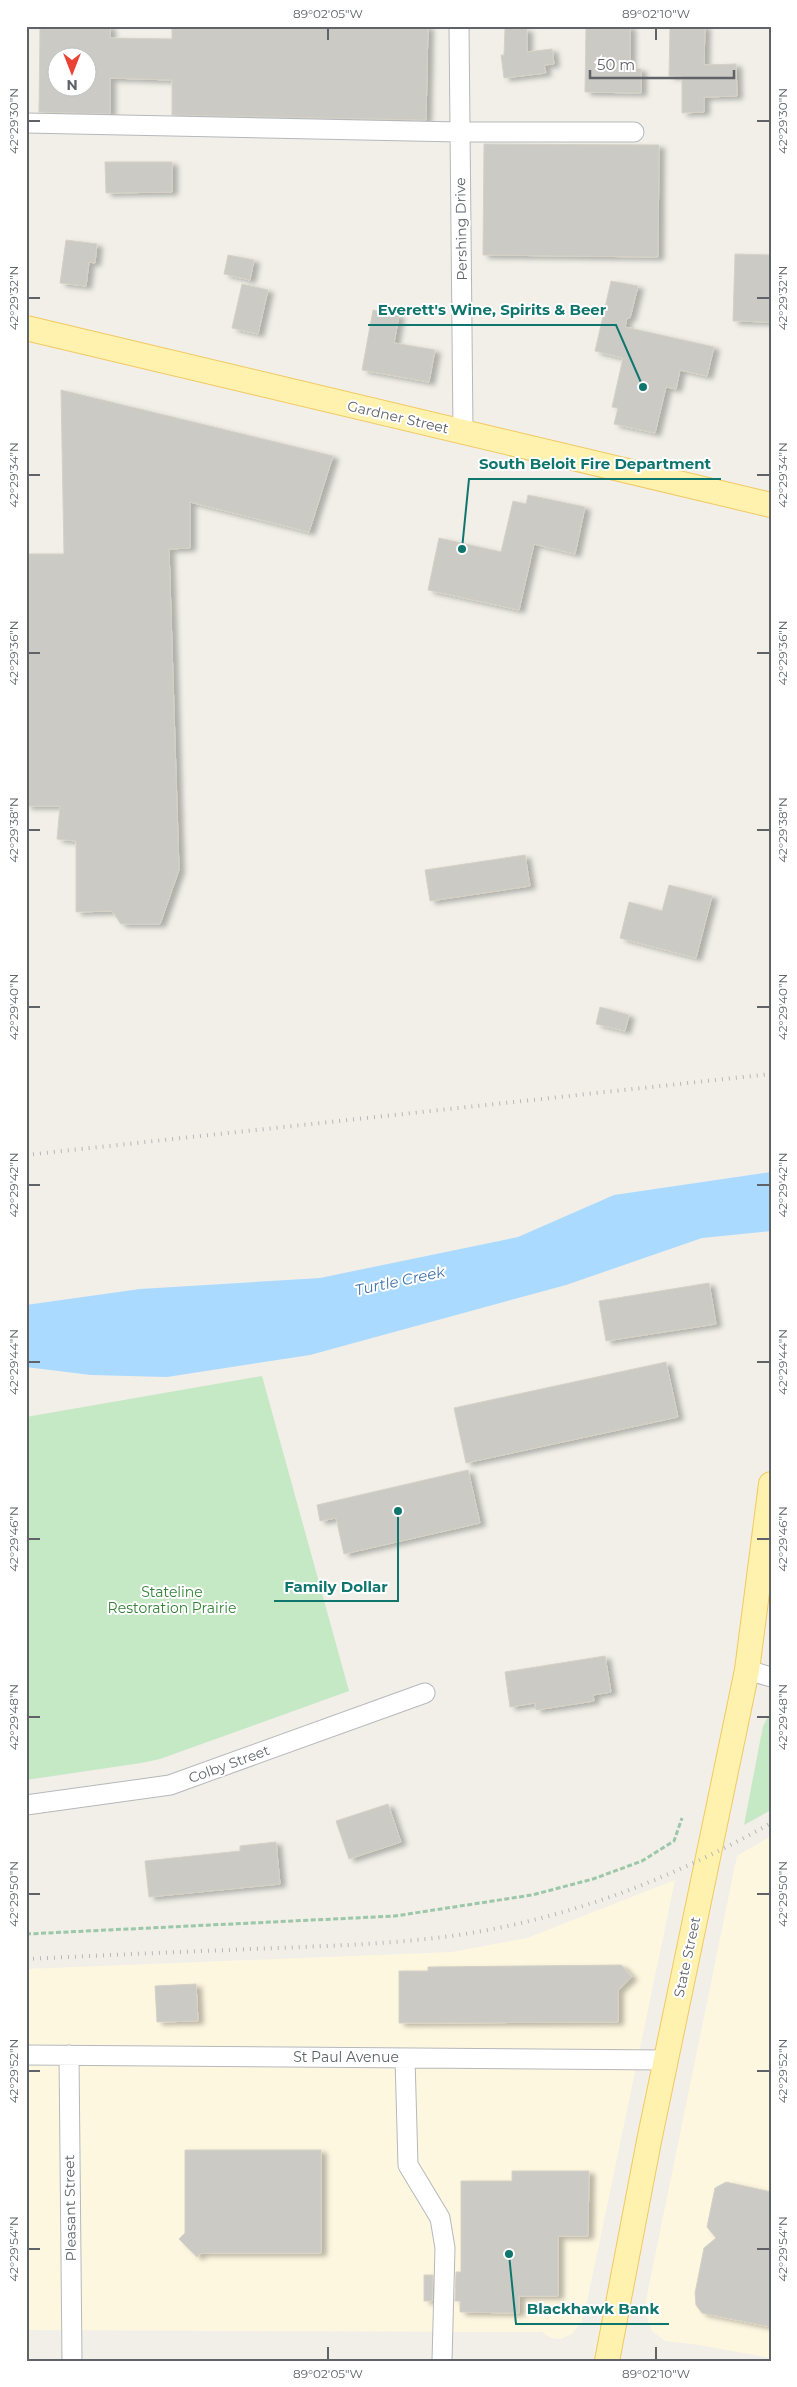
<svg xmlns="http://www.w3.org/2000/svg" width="797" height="2387" font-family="Montserrat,sans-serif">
	<defs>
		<filter id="shadow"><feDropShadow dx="5.5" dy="3" stdDeviation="2.5" flood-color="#0004"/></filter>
	</defs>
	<rect width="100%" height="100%" fill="#f1efe8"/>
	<path fill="#fef7e0" d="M771,1836V2358L699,2345L665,2341L652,2331L644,2310L737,1856Z
		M675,1880L588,2297L582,2321L572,2334L561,2339L551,2338L542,2332L26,2330V1969L452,1952L527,1938Z"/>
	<path fill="#c5e8c5" d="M262,1376L349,1691L160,1759L141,1763L26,1780V1417Z
		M771,1711V1810L744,1825L763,1726Z"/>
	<path fill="#aadaff" d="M771,1172V1231L702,1238L566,1285L310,1355L167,1377L91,1375L26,1367V1305L140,1289L320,1278L518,1237L614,1195Z"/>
	<path fill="#cccac5" stroke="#d6d1c6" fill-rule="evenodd" filter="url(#shadow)" d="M40,26H110V38L172,39V26H428L426,120L172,115V80L110,78V114L39,112ZM58,58H88V88H58Z
		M586,26H630V68L641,69V93L585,92Z
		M670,26H705L704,65L736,64L737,96L704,97V112L682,113V76H669Z
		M505,28L527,29V52L552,49L554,64L544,65L546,73L504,78L501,55H504Z
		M484,144L659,145L658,257L483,255Z
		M105,162H172V192L106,193Z
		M66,240L97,244L95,263L89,262L86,286L60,283Z
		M735,254L771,255V322L733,321Z
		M228,255L254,260L250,280L224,274Z
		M611,281L638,286L630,318H627L625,327L714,347L707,376L680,370L676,389L666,387L655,433L614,424L618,408L612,407L623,358L595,351Z
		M242,284L268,290L258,334L232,328Z
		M373,310L399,315L394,343L435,350L429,382L362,370Z
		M61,390L333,456L309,532L190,502V548L169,549L179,870L160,924H121L112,911L76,912V841L57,839L60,806H26V554H64Z
		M528,495L585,507L575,554L534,544L519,610L428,590L439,538L501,552L513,501L526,504Z
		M525,855L530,886L430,901L425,870Z
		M669,885L712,896L696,958L620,938L629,902L662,911Z
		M600,1007L629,1015L625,1031L596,1024Z
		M709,1283L716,1324L606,1341L599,1301Z
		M666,1362L678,1417L466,1463L454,1408Z
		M468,1470L480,1523L344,1554L336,1518L320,1521L317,1505Z
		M605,1656L611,1692L593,1695L594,1701L536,1710L535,1703L510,1707L505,1672Z
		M388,1804L401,1842L349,1859L336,1821Z
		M276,1842L280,1884L149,1897L145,1861L240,1851V1846Z
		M621,1965L632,1977L618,1990V2022L399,2023V1971H428V1967Z
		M196,1984L198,2021L157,2022L155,1986Z
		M185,2150H321V2253H202L197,2257L179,2239L185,2233Z
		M512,2171H589L588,2236H558V2296H519V2313L460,2312V2301H455L456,2272H461V2181H512Z
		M726,2182L771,2192V2327L702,2313L696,2305L695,2293L704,2248L716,2238L707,2227L715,2188Z
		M424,2275H433L432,2301H424Z"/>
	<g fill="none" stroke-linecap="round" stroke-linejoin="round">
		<g stroke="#b5b8bc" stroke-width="21">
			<path id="minor" d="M459,26L463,432
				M26,123L459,132H634
				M747,1670L771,1677
				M26,1805L170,1785L425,1693
				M26,2055L666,2060
				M69,2055L72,2361
				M405,2058L408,2165L440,2218L445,2248L442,2361"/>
		</g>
		<g stroke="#f2c960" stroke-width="26">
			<path id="major" d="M26,328L771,505
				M607,2361L649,2141L747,1670L771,1484"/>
		</g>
		<path stroke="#9cc7a9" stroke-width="3" stroke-dasharray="5 2.5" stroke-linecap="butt" d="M26,1934L395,1916L532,1895L593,1879L642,1861L674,1841L682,1818"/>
		<use href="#minor" stroke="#fff" stroke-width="19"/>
		<use href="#major" stroke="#fff2af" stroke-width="24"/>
		<path stroke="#b6b7b8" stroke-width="4" stroke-dasharray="1 6" stroke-linecap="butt" d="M26,1155L771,1074
			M26,1959C111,1955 196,1951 280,1948C349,1945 419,1943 488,1930C588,1911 683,1873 771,1823"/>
	</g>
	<path fill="none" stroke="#5f6368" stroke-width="2" d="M328,28V40M656,28V40M28,121H40M757,121H770M28,298H40M757,298H770M28,475H40M757,475H770M28,653H40M757,653H770M28,830H40M757,830H770M28,1007H40M757,1007H770M28,1185H40M757,1185H770M28,1362H40M757,1362H770M28,1539H40M757,1539H770M28,1717H40M757,1717H770M28,1894H40M757,1894H770M28,2071H40M757,2071H770M28,2249H40M757,2249H770M328,2347V2360M656,2347V2360"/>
	<g text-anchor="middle" stroke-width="4" stroke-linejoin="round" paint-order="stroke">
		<g font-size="14" fill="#5f6368" stroke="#fff">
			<text transform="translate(461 229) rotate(-91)" y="5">Pershing Drive</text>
			<text transform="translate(398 417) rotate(13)" y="5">Gardner Street</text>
			<text transform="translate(229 1764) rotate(-20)" y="5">Colby Street</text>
			<text transform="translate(687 1957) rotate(-78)" y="5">State Street</text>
			<text x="346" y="2062">St Paul Avenue</text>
			<text transform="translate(70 2208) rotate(-91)" y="5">Pleasant Street</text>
		</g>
		<g font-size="14" fill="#348238" stroke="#fff">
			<text x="172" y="1597">Stateline<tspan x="172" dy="16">Restoration Prairie</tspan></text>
		</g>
		<g font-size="15" font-style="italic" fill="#4174aa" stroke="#fff">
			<text transform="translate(400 1281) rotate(-12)" y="5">Turtle Creek</text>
		</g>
	</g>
	<path fill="none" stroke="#0f766e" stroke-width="2" d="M643 387L616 325H368M462 549L469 479H721M398 1511L398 1601H274M509 2254L516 2324H669"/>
	<g fill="#0f766e" stroke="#fff" stroke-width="2">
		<circle cx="643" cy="387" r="5"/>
		<circle cx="462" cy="549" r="5"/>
		<circle cx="398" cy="1511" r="5"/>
		<circle cx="509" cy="2254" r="5"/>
	</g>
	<g font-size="15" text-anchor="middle" font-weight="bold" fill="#0f766e" stroke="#fff" stroke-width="4" stroke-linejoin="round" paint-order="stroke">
		<text x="492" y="315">Everett's Wine, Spirits &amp; Beer</text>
		<text x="595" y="469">South Beloit Fire Department</text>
		<text x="336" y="1592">Family Dollar</text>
		<text x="593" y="2314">Blackhawk Bank</text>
	</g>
	<rect width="797" height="2387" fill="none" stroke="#ffffff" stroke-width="55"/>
	<g transform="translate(72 72) rotate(180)"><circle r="24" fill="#ffffff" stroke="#bfc1c3"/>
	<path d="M0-4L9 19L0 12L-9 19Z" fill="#ea4335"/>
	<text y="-8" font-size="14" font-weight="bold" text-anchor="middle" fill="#5f6368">N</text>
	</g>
	<path d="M590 70v8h144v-8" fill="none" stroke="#5f6368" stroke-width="2.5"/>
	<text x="597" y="70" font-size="15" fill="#5f6368" stroke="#ffffff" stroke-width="4" paint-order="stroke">50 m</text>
	<rect x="28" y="28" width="742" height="2332" fill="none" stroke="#5f6368" stroke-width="2"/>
	<g font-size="12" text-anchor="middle" fill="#5f6368">
		<text x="328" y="18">89°02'05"W</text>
		<text x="656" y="18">89°02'10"W</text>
		<text transform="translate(783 121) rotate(-90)" y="4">42°29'30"N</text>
		<text transform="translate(14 121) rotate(-90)" y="4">42°29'30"N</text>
		<text transform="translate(783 298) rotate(-90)" y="4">42°29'32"N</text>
		<text transform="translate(14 298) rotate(-90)" y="4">42°29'32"N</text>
		<text transform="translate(783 475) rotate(-90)" y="4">42°29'34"N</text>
		<text transform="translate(14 475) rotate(-90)" y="4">42°29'34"N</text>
		<text transform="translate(14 653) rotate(-90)" y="4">42°29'36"N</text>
		<text transform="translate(783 653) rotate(-90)" y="4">42°29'36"N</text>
		<text transform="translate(14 830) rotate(-90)" y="4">42°29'38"N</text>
		<text transform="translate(783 830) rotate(-90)" y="4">42°29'38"N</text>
		<text transform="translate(14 1007) rotate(-90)" y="4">42°29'40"N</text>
		<text transform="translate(783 1007) rotate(-90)" y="4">42°29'40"N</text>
		<text transform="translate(783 1185) rotate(-90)" y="4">42°29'42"N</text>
		<text transform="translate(14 1185) rotate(-90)" y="4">42°29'42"N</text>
		<text transform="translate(783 1362) rotate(-90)" y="4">42°29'44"N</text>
		<text transform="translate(14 1362) rotate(-90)" y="4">42°29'44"N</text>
		<text transform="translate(783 1539) rotate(-90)" y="4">42°29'46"N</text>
		<text transform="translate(14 1539) rotate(-90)" y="4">42°29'46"N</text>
		<text transform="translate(783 1717) rotate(-90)" y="4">42°29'48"N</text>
		<text transform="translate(14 1717) rotate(-90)" y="4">42°29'48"N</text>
		<text transform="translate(783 1894) rotate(-90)" y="4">42°29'50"N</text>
		<text transform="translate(14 1894) rotate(-90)" y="4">42°29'50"N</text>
		<text transform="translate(14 2071) rotate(-90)" y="4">42°29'52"N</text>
		<text transform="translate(783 2071) rotate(-90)" y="4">42°29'52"N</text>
		<text transform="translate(783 2249) rotate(-90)" y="4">42°29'54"N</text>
		<text transform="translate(14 2249) rotate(-90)" y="4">42°29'54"N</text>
		<text x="328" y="2378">89°02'05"W</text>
		<text x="656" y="2378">89°02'10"W</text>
	</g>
</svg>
